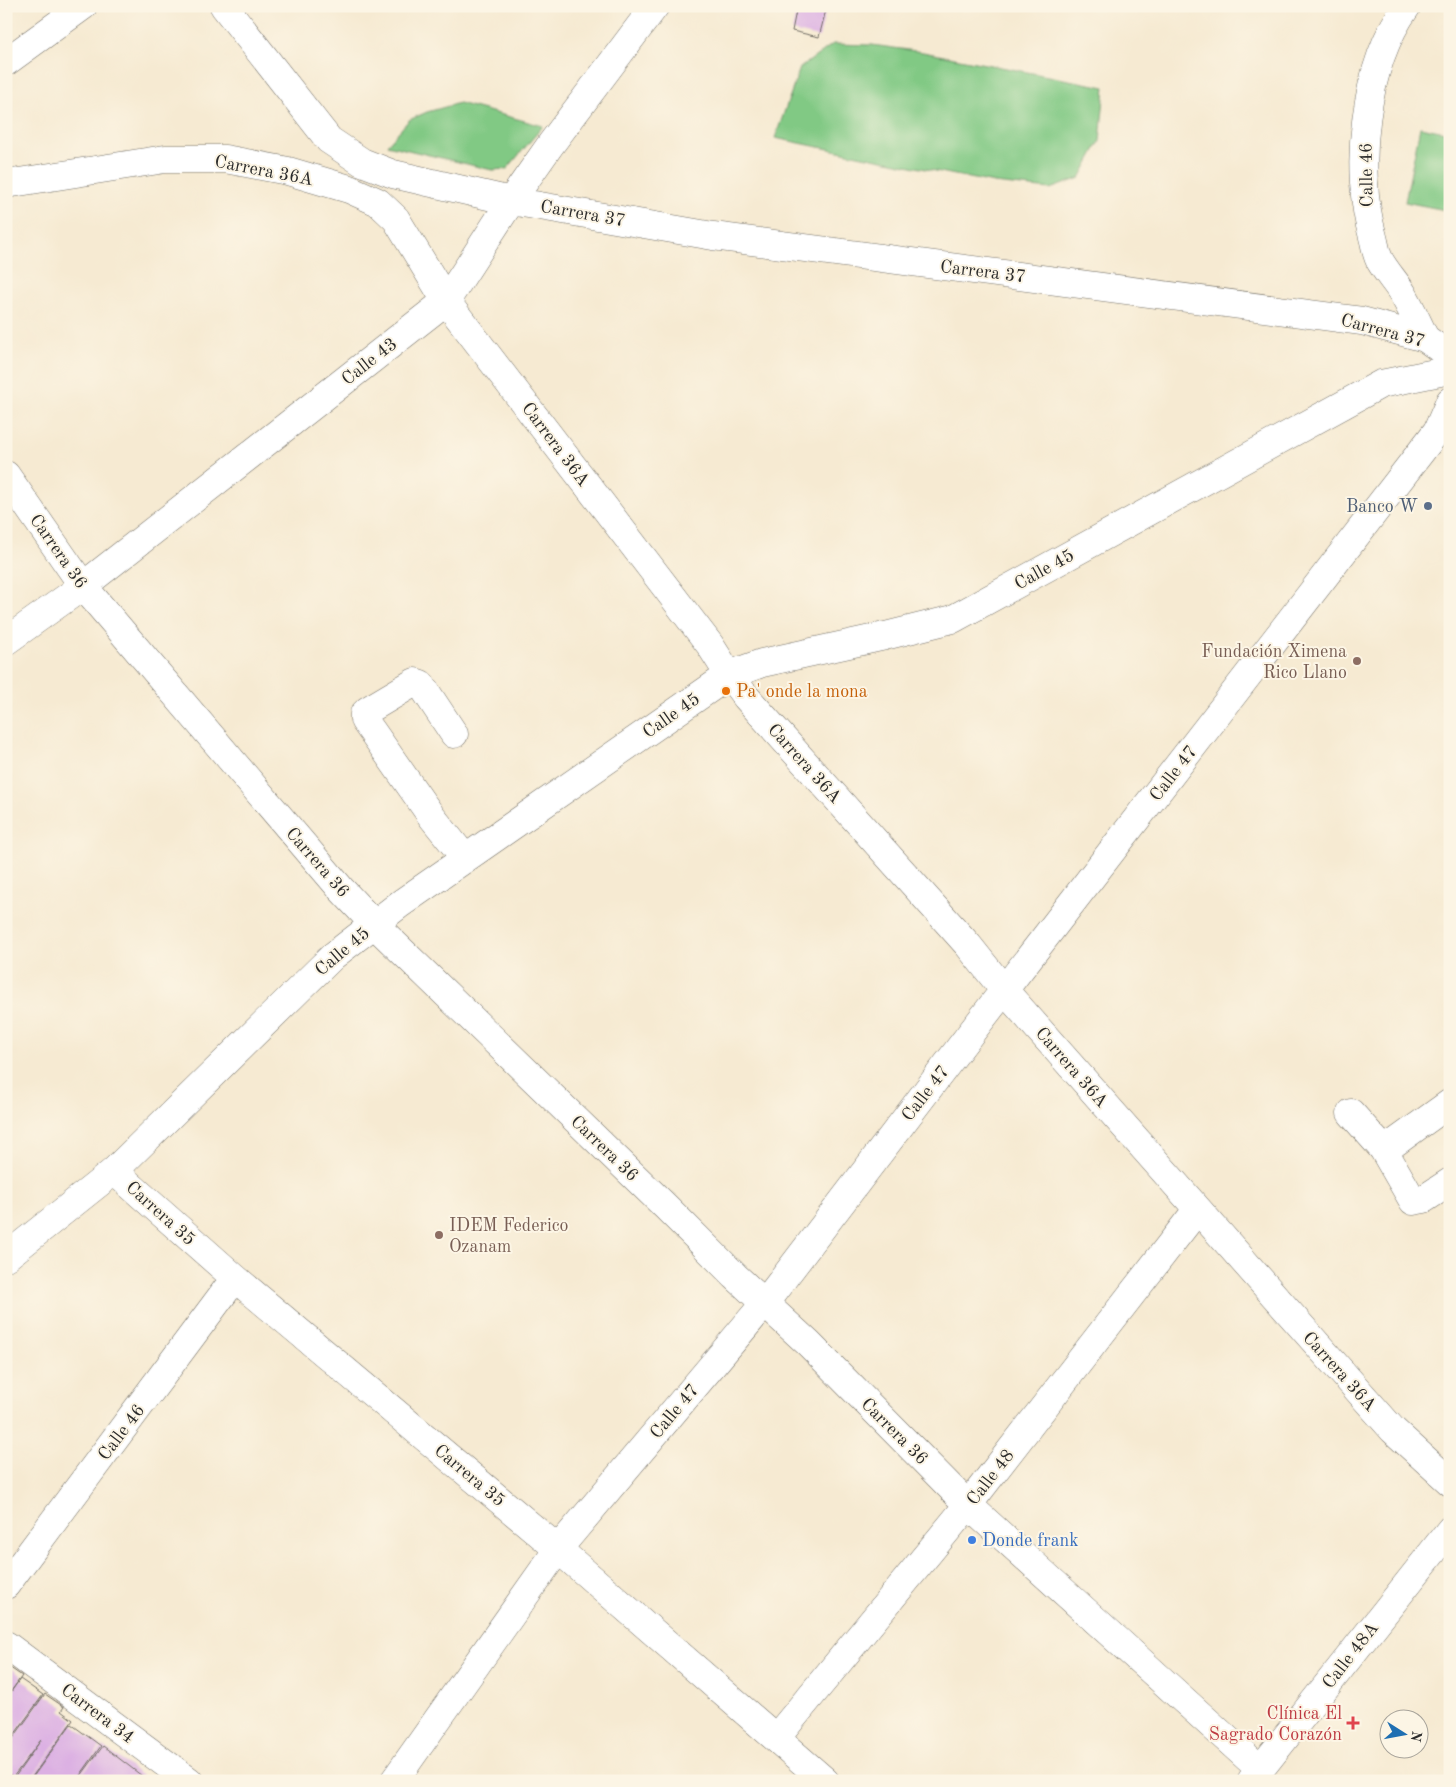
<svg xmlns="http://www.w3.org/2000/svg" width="1456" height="1787" font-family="'Old Standard TT',serif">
	<rect width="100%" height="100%" fill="#fcf5e5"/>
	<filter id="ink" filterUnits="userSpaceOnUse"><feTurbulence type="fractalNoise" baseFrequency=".02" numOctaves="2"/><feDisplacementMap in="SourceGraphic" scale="10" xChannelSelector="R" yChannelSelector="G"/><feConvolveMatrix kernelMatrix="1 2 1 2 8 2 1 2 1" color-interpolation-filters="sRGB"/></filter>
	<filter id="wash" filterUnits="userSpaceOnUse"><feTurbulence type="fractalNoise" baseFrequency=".0096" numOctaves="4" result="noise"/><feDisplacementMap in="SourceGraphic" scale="20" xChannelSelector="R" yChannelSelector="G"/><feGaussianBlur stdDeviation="1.12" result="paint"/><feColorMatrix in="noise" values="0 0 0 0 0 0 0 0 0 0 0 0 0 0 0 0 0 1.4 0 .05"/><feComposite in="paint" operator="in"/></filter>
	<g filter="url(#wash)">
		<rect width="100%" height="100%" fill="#f6ead2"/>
		<path fill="#81c984" stroke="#567a58" d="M833,44L872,45L923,52L1105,87L1100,141L1080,178L1050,189L994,183L775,138L800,68Z
			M459,103L543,126L507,169L492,170L387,145L409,120L427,112Z
			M1420,127L1450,133V211L1405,202Z"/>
		<g id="blocks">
			<path fill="#dcb0e3" d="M797,6H827L819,37L792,31Z
				M6,1665L22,1676L6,1698Z
				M20,1679L43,1695L6,1746V1699Z
				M45,1694L64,1707L61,1711L73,1720L29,1781H12L41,1740L13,1777L6,1771V1748Z
				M71,1724L101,1746L76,1781H30Z
				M103,1746L142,1776L138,1781H77Z"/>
		</g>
	</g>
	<g filter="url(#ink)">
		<use href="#blocks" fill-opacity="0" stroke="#726e65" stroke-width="1"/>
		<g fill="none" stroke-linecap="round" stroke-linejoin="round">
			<g stroke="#726e65" stroke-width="29">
				<path id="minor" d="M224,6L329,140L362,162L393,174L511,201L713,236L1362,321L1425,338L1450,356
					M1407,6C1364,65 1353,169 1373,237C1375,244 1376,253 1379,259C1385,271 1396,282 1403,294C1411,308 1418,323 1425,338
					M6,62L83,6
					M6,184L165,159H225L288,171L349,189L378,202L396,219L446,301L710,645L729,675L746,697L968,945L1004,990L1393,1430L1450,1482
					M6,475L83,586L341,889L374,924L665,1206L735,1276L809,1344L968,1505L1260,1769
					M6,641L83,586L446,301L511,201L551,144L655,6
					M454,734L421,684L415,682L368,710L364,714V720L374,734L432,817L465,858
					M1351,1113L1383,1149L1396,1142L1450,1103
					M1383,1149L1413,1201L1424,1199L1450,1182
					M114,1171L235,1278L558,1549L825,1781
					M6,1585L235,1278
					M6,1645L189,1781
					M776,1738L968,1505L1197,1210
					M394,1781L558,1549L764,1304L974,1029L1437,431L1450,401
					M1251,1781L1450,1530"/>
			</g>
			<g stroke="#726e65" stroke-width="29">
				<path id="major" d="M6,1257L114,1171L333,956L400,904L729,675L762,663L885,636L953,619L1381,384L1450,370"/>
			</g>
			<use href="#minor" stroke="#fff" stroke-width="28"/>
			<use href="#major" stroke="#fff" stroke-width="28"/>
		</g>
	</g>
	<circle fill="#5c6f8a" stroke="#fcf5e5" stroke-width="2" cx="1428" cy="506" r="5"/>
	<g fill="#8d6e63" stroke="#fcf5e5" stroke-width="2">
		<circle cx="1357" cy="661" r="5"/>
		<circle cx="439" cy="1235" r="5"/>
	</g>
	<circle fill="#e8710a" stroke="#fcf5e5" stroke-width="2" cx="726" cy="691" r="5"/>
	<circle fill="#3f7fe0" stroke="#fcf5e5" stroke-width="2" cx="972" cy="1540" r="5"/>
	<path fill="#e0444e" stroke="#fcf5e5" stroke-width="2" d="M1350.5 1715.5h5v5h5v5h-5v5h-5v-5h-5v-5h5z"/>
	<g text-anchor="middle" stroke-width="4" stroke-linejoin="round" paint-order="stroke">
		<g font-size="18" fill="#2b2b2b" stroke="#fcf5e5">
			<text transform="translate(264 170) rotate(11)" y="6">Carrera 36A</text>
			<text transform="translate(1366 175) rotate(-91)" y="6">Calle 46</text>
			<text transform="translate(583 213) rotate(10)" y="6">Carrera 37</text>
			<text transform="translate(983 271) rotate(7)" y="6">Carrera 37</text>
			<text transform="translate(1383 330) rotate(15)" y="6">Carrera 37</text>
			<text transform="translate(369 361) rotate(-38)" y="6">Calle 43</text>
			<text transform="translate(556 444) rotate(53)" y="6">Carrera 36A</text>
			<text transform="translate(59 551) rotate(55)" y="6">Carrera 36</text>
			<text transform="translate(1044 569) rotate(-29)" y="6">Calle 45</text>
			<text transform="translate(671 715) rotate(-35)" y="6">Calle 45</text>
			<text transform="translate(805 763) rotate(48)" y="6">Carrera 36A</text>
			<text transform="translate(1173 773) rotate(-52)" y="6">Calle 47</text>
			<text transform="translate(318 862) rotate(49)" y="6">Carrera 36</text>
			<text transform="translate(342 951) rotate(-40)" y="6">Calle 45</text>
			<text transform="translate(1072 1067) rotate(49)" y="6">Carrera 36A</text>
			<text transform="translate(925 1093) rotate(-52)" y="6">Calle 47</text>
			<text transform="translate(605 1148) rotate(44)" y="6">Carrera 36</text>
			<text transform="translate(161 1213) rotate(42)" y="6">Carrera 35</text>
			<text transform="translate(1340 1371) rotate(48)" y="6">Carrera 36A</text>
			<text transform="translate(674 1411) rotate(-50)" y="6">Calle 47</text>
			<text transform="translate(895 1431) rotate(45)" y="6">Carrera 36</text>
			<text transform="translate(121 1432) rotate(-53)" y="6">Calle 46</text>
			<text transform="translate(470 1475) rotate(40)" y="6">Carrera 35</text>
			<text transform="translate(990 1477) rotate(-52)" y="6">Calle 48</text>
			<text transform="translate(1350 1655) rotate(-52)" y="6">Calle 48A</text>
			<text transform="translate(98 1713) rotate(37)" y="6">Carrera 34</text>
		</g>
		<g font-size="18" fill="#4e5e75" stroke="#fcf5e5" text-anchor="end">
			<text x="1418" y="512">Banco W</text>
		</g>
		<g font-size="18" fill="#785e54" stroke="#fcf5e5" text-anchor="end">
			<text x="1347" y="657">Fundación Ximena<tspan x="1347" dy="21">Rico Llano</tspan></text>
			<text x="449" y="1231" text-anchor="start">IDEM Federico<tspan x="449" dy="21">Ozanam</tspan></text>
		</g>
		<g font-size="18" fill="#c56008" stroke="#fcf5e5" text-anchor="start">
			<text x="736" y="697">Pa' onde la mona</text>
		</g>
		<g font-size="18" fill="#366cbe" stroke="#fcf5e5" text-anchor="start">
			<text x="982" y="1546">Donde frank</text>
		</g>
		<g font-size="18" fill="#be3a42" stroke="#fcf5e5" text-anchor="end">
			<text x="1342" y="1719">Clínica El<tspan x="1342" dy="21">Sagrado Corazón</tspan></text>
		</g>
	</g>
	<rect width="1456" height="1787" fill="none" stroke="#fcf5e5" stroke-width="25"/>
	<g transform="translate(1404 1734) rotate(101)"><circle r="24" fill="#fcf5e5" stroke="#a8a49b"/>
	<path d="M0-4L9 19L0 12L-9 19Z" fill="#1f6fb2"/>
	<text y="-8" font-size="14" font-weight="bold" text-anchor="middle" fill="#2b2b2b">N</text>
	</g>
</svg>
